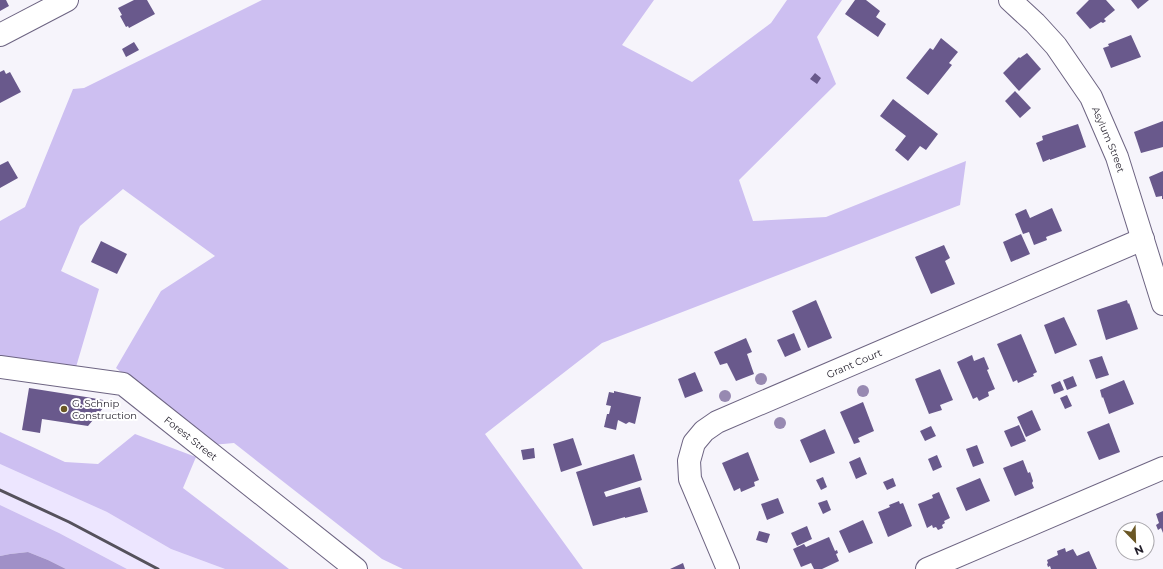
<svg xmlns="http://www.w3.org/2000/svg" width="1163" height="569" font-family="Montserrat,sans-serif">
	<rect width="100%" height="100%" fill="#f6f4fb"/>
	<path fill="#ede6ff" d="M0,464L107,512L171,549L225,569H127L59,533L0,505Z"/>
	<path fill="#cdbff1" d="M262,0H654L622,45L692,82L771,23L787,0H842L817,37L836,84L739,180L753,221L826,217L966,161L960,205L602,343L485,434L583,569H403L382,559L234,443L212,445L116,368L161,291L215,256L123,189L80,226L61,271L99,289L76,367L0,359V221L25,207L73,89L84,88Z
		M0,432L65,462L98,464L135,434L196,457L183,488L289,569H225L171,549L107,512L0,464Z
		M0,505L59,533L127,569H66L48,560L28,552L10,554L0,556Z"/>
	<path fill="#a090c7" d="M28,552L48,560L66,569H0V556L10,554Z"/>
	<path fill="#69598c" d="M0,0H6L9,6L0,11Z
		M134,0H147L155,14L129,28L128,26L126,27L120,16L122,15L118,8Z
		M855,0H866L880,11L876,17L886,24L878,37L845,14Z
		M1089,0H1106L1115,10L1104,19L1106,21L1103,23L1101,22L1090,29L1076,13Z
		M1131,0H1149L1138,9Z
		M1131,35L1141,57L1111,68L1103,48L1109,46L1108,44Z
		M941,38L958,52L949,63L952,65L928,95L906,78L930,48L933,50Z
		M134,42L139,50L126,57L122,49Z
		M1027,53L1041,69L1019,91L1003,73L1019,57L1020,58Z
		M4,70L6,74L10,72L21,92L0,103V72Z
		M815,73L821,78L817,84L810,79Z
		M1015,91L1031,108L1020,118L1005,101Z
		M893,99L938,134L926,150L920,146L908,161L895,150L906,136L880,116Z
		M1163,121V147L1141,153L1134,132Z
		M1078,124L1086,147L1050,160V159L1043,162L1036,143L1043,140L1042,136Z
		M8,161L18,178L0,188V165Z
		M1163,171V199H1162V196L1156,197L1149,177Z
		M1052,208L1062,231L1046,237L1047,240L1034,245L1029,232L1023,234L1015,214L1026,209L1030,218Z
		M1021,234L1030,254L1011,262L1003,242Z
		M101,241L127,254L117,274L91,262Z
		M944,245L950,258L945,261L955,284L931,294L915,257Z
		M816,300L832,338L808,348L792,311Z
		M1127,300L1128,304L1129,303L1138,329L1106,340L1097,310Z
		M1064,317L1077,345L1055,354L1044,325Z
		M794,333L801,350L785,357L777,340Z
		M1021,334L1037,372L1033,374L1034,376L1018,383L1017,380L1013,382L997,344Z
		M746,338L752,352L747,354L754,374L736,381L727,363L720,365L714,352Z
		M972,355L974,361L984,357L989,369L987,370L995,389L988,392L989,396L979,401L977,397L973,399L957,362Z
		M1102,356L1109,375L1096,379L1089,360Z
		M940,369L953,400L940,405L942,410L929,414L915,379Z
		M695,372L703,391L685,398L678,379Z
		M1073,376L1077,386L1067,390L1063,380Z
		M1124,380L1134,404L1109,414L1103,397L1102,398L1100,390Z
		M1060,381L1064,390L1054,394L1051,385Z
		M29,388L86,397L109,401L88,426L42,419L40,433L22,430Z
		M614,391L641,397L635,424L629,422L626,424L618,420L616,430L604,427L607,414H609L611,406L606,405L609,392L614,393Z
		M1067,395L1072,406L1065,409L1060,398Z
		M863,402L874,431L858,438L860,442L854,444L840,412Z
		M1032,410L1041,430L1026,437L1017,417Z
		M1109,423L1120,452L1099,460L1087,432Z
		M1019,425L1026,441L1011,447L1004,431Z
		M931,426L936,436L925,441L920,431Z
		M825,429L835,453L810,463L800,440Z
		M573,438L582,465L561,472L553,444Z
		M977,445L984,463L973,467L966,449Z
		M534,448L535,458L523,460L521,450Z
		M748,452L759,480L754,482L755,486L741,492L740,488L734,491L722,463Z
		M634,454L642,480L604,492L606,497L640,487L648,512L625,518V517L593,526L576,472Z
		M937,455L942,467L933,471L928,459Z
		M860,457L867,474L856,479L849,462Z
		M1023,460L1028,473L1030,472L1033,481L1032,483L1034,488L1015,496L1003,468Z
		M823,477L827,487L821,490L816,480Z
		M893,478L896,486L887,490L883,482Z
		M980,478L990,501L966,511L956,488Z
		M939,492L950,518L944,521L945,523L942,525L943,528L938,530L936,527L933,528L932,525L927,528L918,504L933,498L932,495Z
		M778,498L784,513L767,520L761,504Z
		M827,500L831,510L823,514L818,503Z
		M899,501L900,504L903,503L912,526L888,537L878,512L890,507L889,505Z
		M1163,511V533L1161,528L1158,530L1156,525L1159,523L1156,514Z
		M863,520L873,543L849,553L839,531Z
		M807,526L812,539L797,546L791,533Z
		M759,531L770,534L767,543L756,540Z
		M829,537L835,551L837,550L838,553L836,554L839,561L822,569H814L811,563L801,567L793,549L804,544L806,547Z
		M1065,548L1066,552L1073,549L1077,556L1089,551L1097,569H1051L1050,566L1048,567L1047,564L1048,563L1047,560L1058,555L1057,551Z
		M683,563L685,569H670Z"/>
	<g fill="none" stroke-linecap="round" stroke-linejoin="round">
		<g stroke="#6d6482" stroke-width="24">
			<g id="street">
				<path d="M0,35L67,0"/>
				<path id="s1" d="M0,367L123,384L356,569"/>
				<path id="s2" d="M728,569L690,479L689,461L694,443L704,431L717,422L1143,239"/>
				<path d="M927,569L1163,468"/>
			</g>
		</g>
		<g stroke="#6d6482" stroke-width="24">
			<g id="secondary">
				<path id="s3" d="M1010,0L1035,23L1056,46L1091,97L1117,157L1163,304"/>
			</g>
		</g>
		<use href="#street" stroke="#fff" stroke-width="22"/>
		<use href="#secondary" stroke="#fff" stroke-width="22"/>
		<path stroke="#55515c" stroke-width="3" d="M0,490L69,522L158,569"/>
	</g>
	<g fill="#9789b1">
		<circle cx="761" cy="379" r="6"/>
		<circle cx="863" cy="391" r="6"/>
		<circle cx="725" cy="396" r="6"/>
		<circle cx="780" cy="423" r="6"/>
	</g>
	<circle fill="#6a5725" stroke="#fff" stroke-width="1.5" cx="64" cy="409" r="4"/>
	<g text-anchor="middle" stroke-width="4" stroke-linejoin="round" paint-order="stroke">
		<g font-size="10" fill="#221e2a" stroke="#fff">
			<text dy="4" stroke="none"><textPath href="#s3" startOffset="173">Asylum Street</textPath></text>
			<text dy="4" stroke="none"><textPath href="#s2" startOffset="315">Grant Court</textPath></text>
			<text dy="4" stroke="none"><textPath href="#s1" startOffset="211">Forest Street</textPath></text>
		</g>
		<g font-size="10" fill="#221e2a" stroke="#fff" text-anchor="start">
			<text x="72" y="407">G. Schnip<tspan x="72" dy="12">Construction</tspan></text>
		</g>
	</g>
	<g transform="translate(1135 541) rotate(157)"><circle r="19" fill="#ffffff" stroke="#a7a5aa"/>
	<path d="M0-3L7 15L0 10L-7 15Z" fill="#6a5725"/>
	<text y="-6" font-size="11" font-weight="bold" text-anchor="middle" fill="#221e2a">N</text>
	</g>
</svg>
